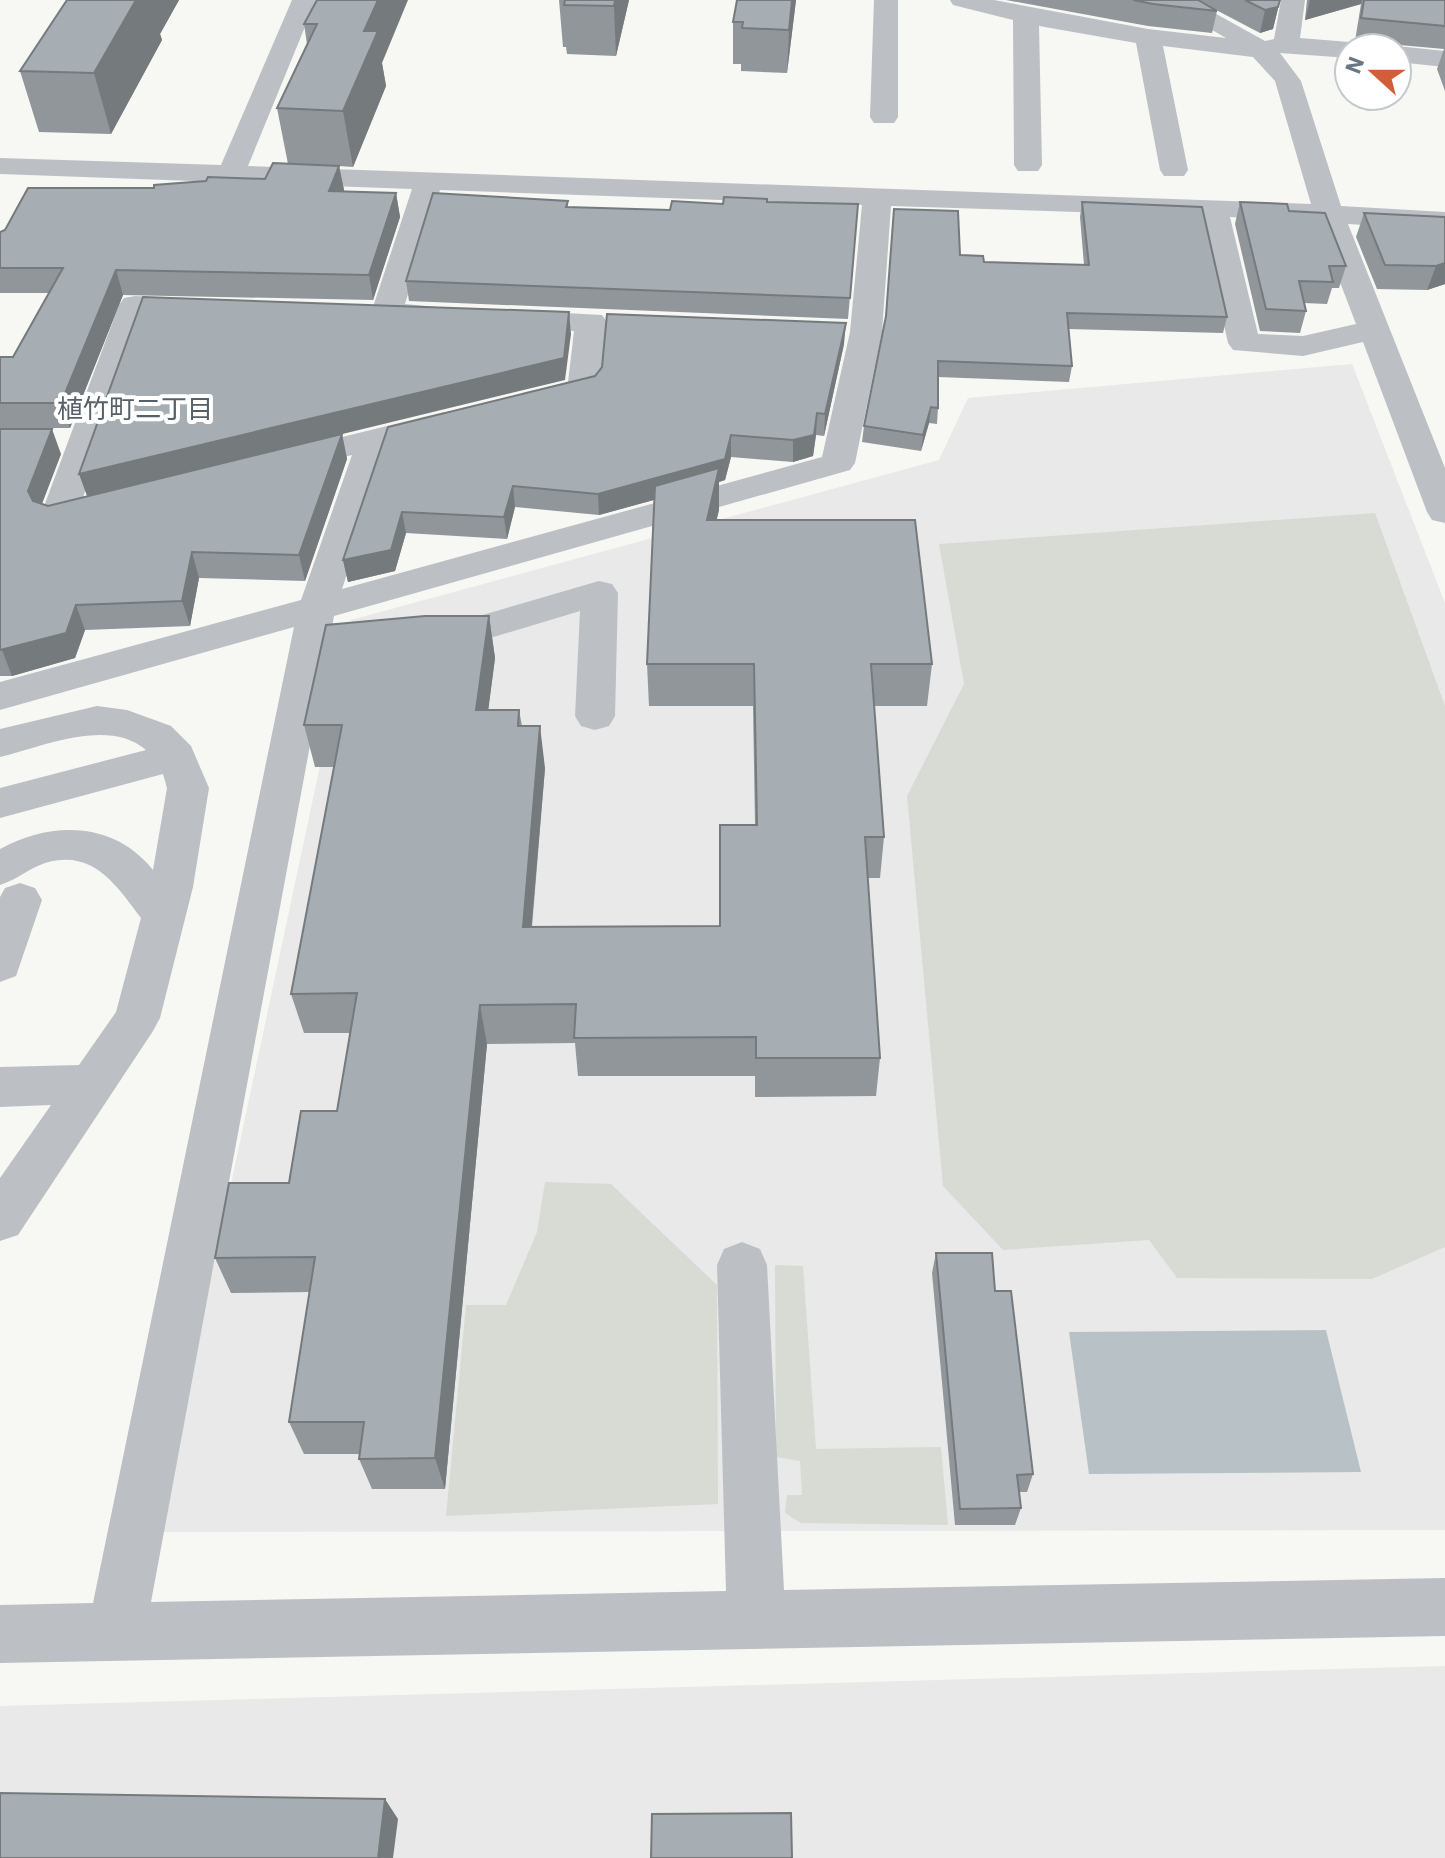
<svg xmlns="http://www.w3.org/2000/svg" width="1445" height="1858" font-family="'IBM Plex Sans','Noto Sans JP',sans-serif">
	<rect width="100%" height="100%" fill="#f7f7f4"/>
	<path fill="#e8e9e8" d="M1352,364L1445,603V1530L157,1532L351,620L939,460L968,398Z
		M1445,1666V1858H0V1706Z"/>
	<path fill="#d7dbd4" d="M1375,513L1445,706V1247L1372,1279L1177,1278L1149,1240L1003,1250L943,1186L907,796L964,684L939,544Z
		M545,1182L611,1184L717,1285L718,1504L446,1516L466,1305H506L537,1232Z
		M775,1265L803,1266L816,1449L941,1447L948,1525L801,1523L785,1513L787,1495H802L800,1461L776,1457Z"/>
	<path fill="#b8c2c6" d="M1326,1330L1361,1472L1089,1474L1069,1332Z"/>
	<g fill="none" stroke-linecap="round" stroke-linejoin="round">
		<path fill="#bcc0c4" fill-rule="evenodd" d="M292,0H316L248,166L1311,204L1275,81L1253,57L1163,46L1188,170L1184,176H1164L1160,170L1136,43L1039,26L1042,165L1038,171H1018L1014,165L1013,20L953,5L950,0H994L1148,29L1226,38L1160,0H1191L1265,41L1274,39L1281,0H1305L1300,38L1349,42L1361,48H1349V58L1280,53L1301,81L1341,206L1445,212V230L1348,224L1445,468V523L1432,520L1427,512L1363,342L1303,356L1233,350L1228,343L1200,216L891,206L882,332L855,463L850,470L334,616L151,1602L726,1591L717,1265L724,1249L742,1242L760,1249L767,1265L784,1590L1445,1578V1636L0,1663V1605L93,1603L294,627L0,710V682L301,600L352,455L285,471L273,468L268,461L273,454L444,412L456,415L461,422L456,429L389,446L342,589L822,457L850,332L862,205L440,190L405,304L448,308L453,315L448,322C426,327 398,325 376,320L371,313L412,189L0,174V158L221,165ZM1230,217L1317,222L1356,324L1303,336L1258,334Z
			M874,0H898V117L894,123H874L870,117Z
			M1397,46L1445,51V67L1397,62V48H1390Z
			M135,296L210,300L215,307L210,314L147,315L82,500L102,495L114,498L120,506L114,514C93,519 67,531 45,525L40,517L119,305L124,298Z
			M510,310L602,315L607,322L600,388L596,395L534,410L522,407L517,400L522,393L568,382L574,331L499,326L494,319L499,312Z
			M599,581L612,584L618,593L615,716L609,726L595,730L581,726L575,716L580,611L434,655L421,651L415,642L421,633Z
			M97,706L127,710L171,726L191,746L209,788L193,887L160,1018L153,1031L18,1235L0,1241V1178L51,1105L0,1107V1067L79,1065L116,1012L141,918C117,886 93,848 45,863C30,868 16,880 0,885V849C51,821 114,821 153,870L167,788L163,774L0,818V788L146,750C108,717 42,747 0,757V729Z
			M20,883L35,888L42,900L16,976L0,982V897L5,888Z"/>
	</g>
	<path fill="#90969a" d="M67,0H179L160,34L162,40L111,134L39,132L20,71Z
		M317,0L382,63L386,86L353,167L339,166L344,190L343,192L396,193L400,217L373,300L123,295L70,428H0V357H13L49,293H0V232L154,188L265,179L288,164L277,108L307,44L304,24Z
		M559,0H629L616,56L567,54L566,47H563Z
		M796,0L787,73L741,71V64H733V22Z
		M1006,0H1280L1273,29L1260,33L1199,1L1217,11L1212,33L1148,26Z
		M1307,0H1445V91L1437,69L1444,49L1355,41L1361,4L1305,20Z
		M568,201V207L670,210L723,204H858L848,319L409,301L406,281Z
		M1082,202L1227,317L1223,333L1068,329L1072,366L1069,382L938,377V408L937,424L929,423L921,451L862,442L864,426L960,255L984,262L1084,265L1080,217Z
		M1240,202L1289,211L1346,266L1339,288H1332L1327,304L1304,303L1306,311L1300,333L1260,331L1235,224Z
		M1364,213L1445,217V284L1427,290L1377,289L1356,237Z
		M844,344L824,436L816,435L813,456L793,462L731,457L725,480L719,482V510L716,520L932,664L927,706H874L884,837L880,878H868L880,1058L876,1096L755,1097V1076H578L575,1043L487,1044L445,1489H372L359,1459V1454H304L289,1422L310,1292L231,1293L215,1258L289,1183L337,1111L350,1033H304L291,994L334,767H315L304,725L489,616L495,658L488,710H519L522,726L545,768L532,927L720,926L755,825L753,706H649L647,664L654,500L599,515L515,507L507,539L406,533L395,571L348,582L343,560L388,427Z
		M0,429L61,454L42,504L48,506L342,434L347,459L305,581L199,578L190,626L85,630L75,658L12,676H0Z
		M936,1253L995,1291L1033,1474L1027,1492H1019L1021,1508L1015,1525H955L932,1273Z"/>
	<path fill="#757a7d" d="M136,0H179L160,34L162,40L111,134L94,73Z
		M378,0H408L382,63L386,86L353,167L343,111L364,31Z
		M615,0H629L616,56L614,6Z
		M792,0H796L787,73L789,30Z
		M1280,0L1273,29L1260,33L1265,10Z
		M1310,0H1362L1361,4L1305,20Z
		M339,166L344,190L333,215L329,191Z
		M396,193L400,217L373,300L369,275Z
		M1445,263V284L1427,290L1436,266Z
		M116,270L123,295L70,428L61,403Z
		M569,312L571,334L565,380L87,496L79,474Z
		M846,323L844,344L824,436L825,414Z
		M931,407L929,423L921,451L923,435Z
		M817,413L816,435L813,456L793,462V440Z
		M52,429L61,454L37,516L28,491Z
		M342,434L347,459L305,581L299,555Z
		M731,435V457L725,480L719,482V510L707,562V520L715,483L599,515L598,494Z
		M513,486L515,507L507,539L504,517Z
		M402,512L406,533L395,571L348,582L343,560Z
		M192,552L199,578L190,626L182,601Z
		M76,605L85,630L75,658L12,676L2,650Z
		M489,616L495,658L483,751L476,710Z
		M540,726L545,768L528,967L523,927Z
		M480,1005L487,1044L445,1489L435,1458Z
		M385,1799L398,1819L393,1858H378Z"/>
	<path fill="#a7aeb3" stroke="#757a7d" stroke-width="2" d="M67,0H136L94,73L20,71Z
		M317,0H378L364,31H378L343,111L277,108L317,24H304Z
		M565,0H615L614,6L564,5Z
		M737,0H792L789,30L742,28L743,22H733Z
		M1133,0H1198L1217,11L1153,4Z
		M1245,0H1280L1278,7L1265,10Z
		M1364,0H1445V26L1361,18Z
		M273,163L339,166L329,191L396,193L369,275L116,270L61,403H0V357H13L63,268H0V232L5,230L28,188H154V185L206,181L208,177L265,179Z
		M433,193L568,201L566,207L670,210L672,201L723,204L724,197L767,199V202L858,204L850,298L406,281Z
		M1082,202L1202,207L1227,317L1067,313L1072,366L938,361V408L931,407L923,435L864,426L886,316L894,209L958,211L960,255L983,256L984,262L1089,265Z
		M1240,202L1287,204L1289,211L1325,213L1346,266H1329L1333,282L1299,281L1306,311L1266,309Z
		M1364,213L1445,217V263L1436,266L1385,265Z
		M143,297L569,312L564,358L79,474Z
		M607,314L846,323L825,414L817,413L814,435L793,440L731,435L725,459L598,494L513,486L504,517L402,512L391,550L343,560L388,427L595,376L602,367Z
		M0,429H52L28,491L33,501L48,506L342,434L299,555L192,552L182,601L76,605L66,633L0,650Z
		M719,468L707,520H915L932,664H871L884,837H865L880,1058H756V1037L574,1038L576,1004L480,1005L435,1458L359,1459L364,1422H289L315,1257L215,1258L229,1183H289L301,1111H337L357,993L291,994L342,725H304L326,625L425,616H489L476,710H519L518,726H540L523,927L720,926V825H757L754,664H647L655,486Z
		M936,1253H992L995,1291H1011L1033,1474L1017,1475L1021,1508L960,1509Z
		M0,1793L385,1799L378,1858H0Z
		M791,1813L792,1858H651L652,1814Z"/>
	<g text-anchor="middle" stroke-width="8" stroke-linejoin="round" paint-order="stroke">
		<g font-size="26" fill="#566068" stroke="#fff">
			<text x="135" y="418">植竹町二丁目</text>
		</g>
	</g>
	<g transform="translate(1373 72) rotate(291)"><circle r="38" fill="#ffffff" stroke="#c3c9cd" stroke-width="2"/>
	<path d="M0-6L14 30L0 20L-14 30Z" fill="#d25d39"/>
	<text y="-12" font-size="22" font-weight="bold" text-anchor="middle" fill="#697782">N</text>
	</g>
</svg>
